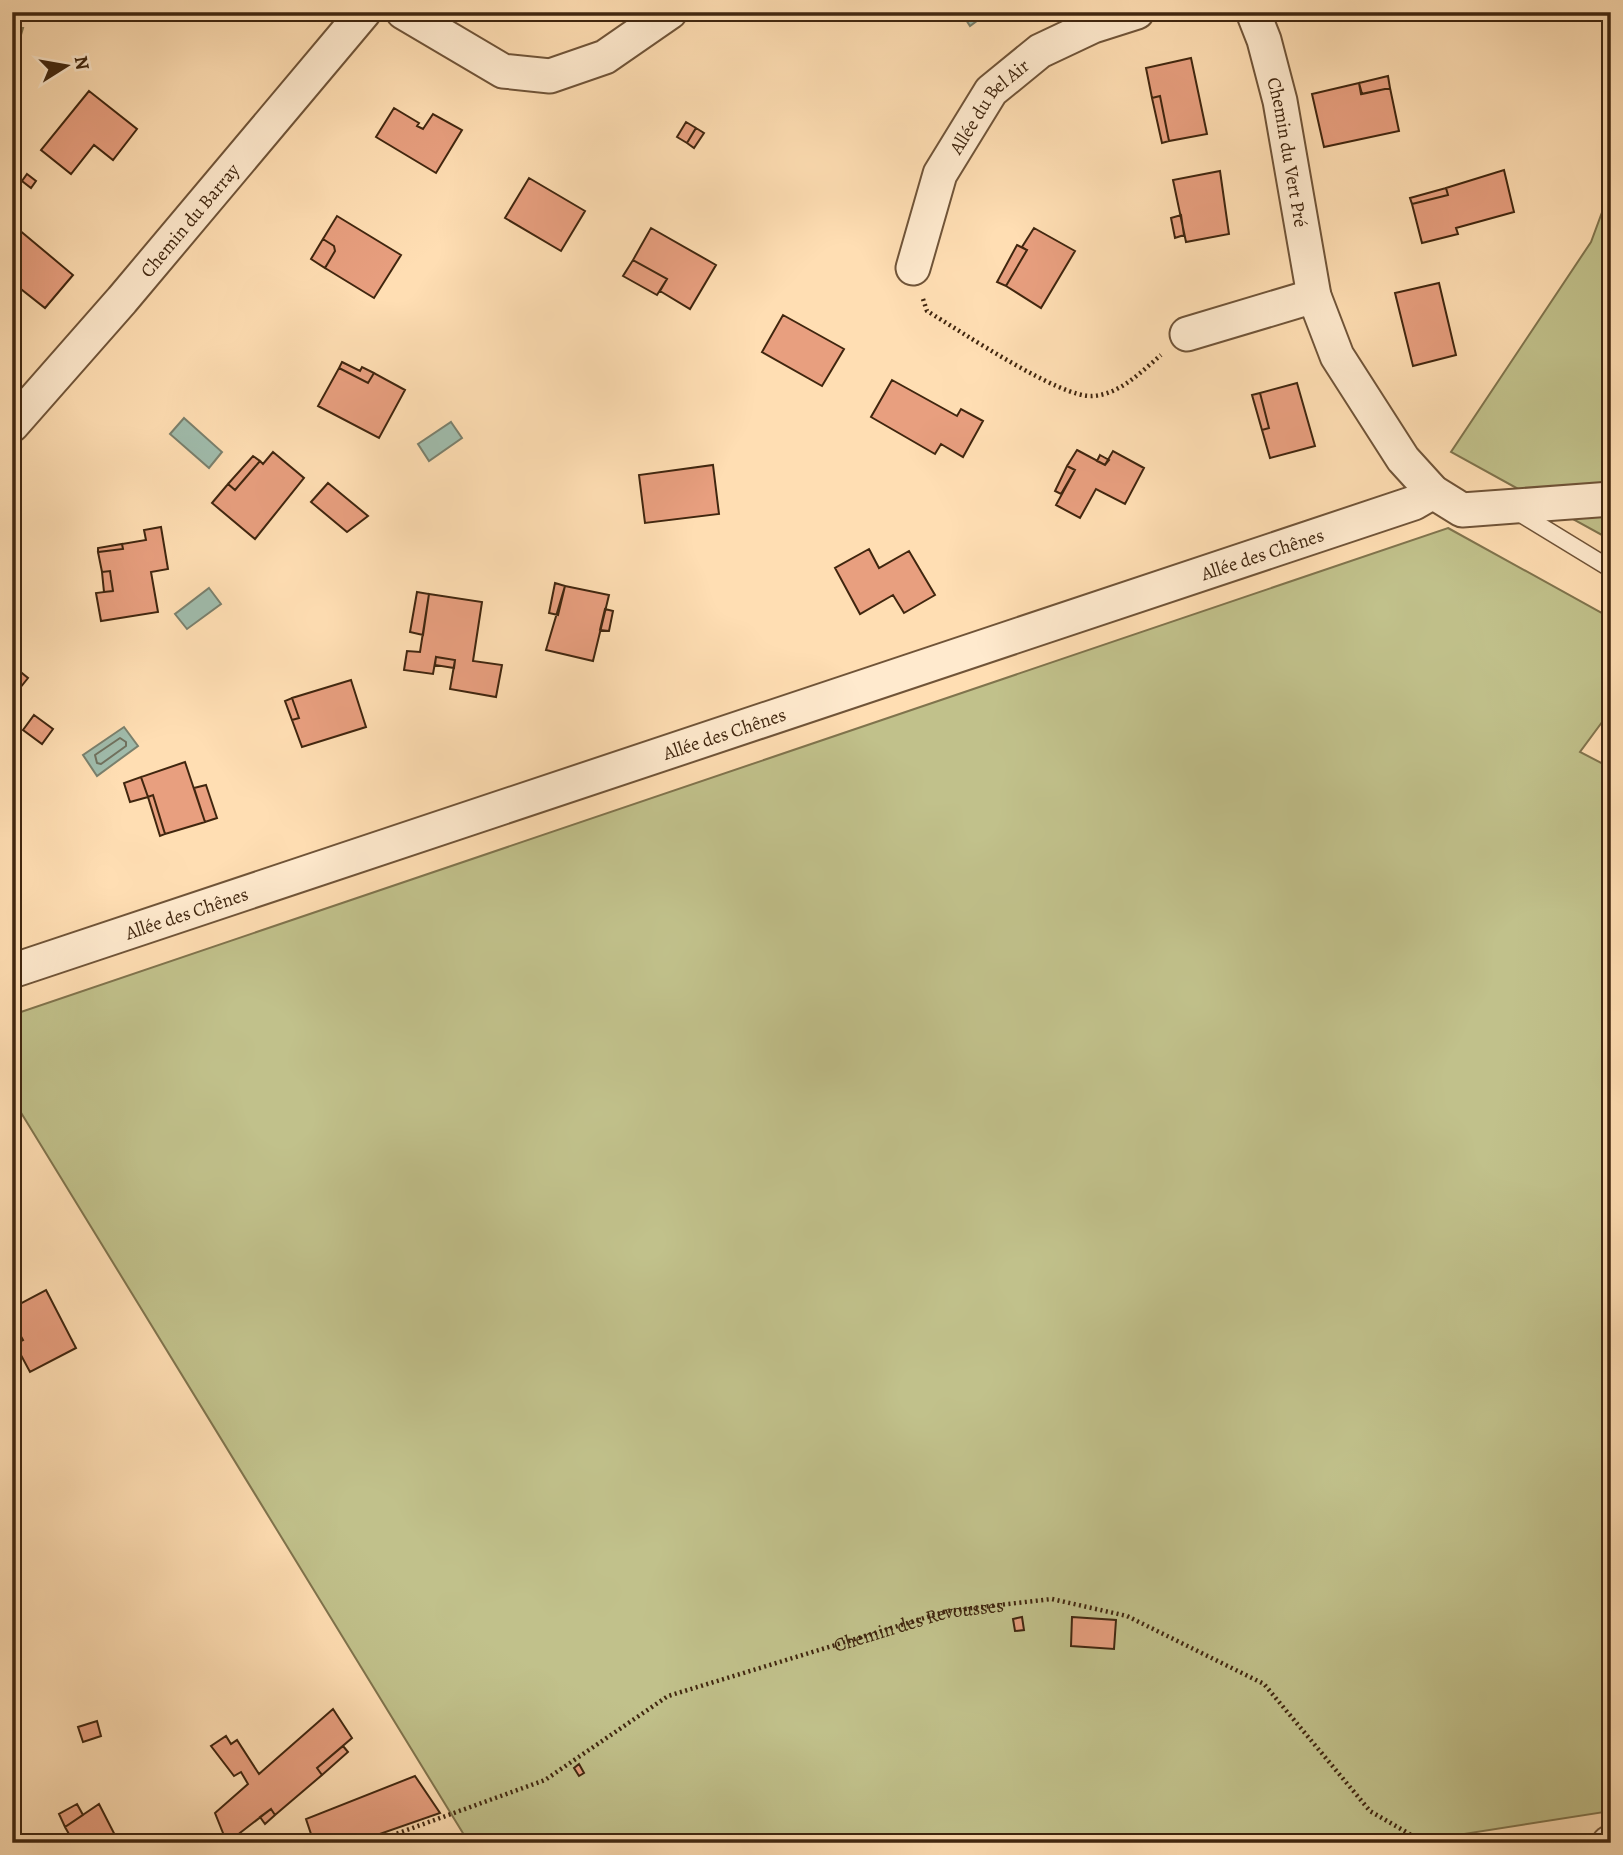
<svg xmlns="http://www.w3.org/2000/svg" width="1623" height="1855" font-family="Alegreya,serif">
	<rect width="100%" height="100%" fill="#ffdeb3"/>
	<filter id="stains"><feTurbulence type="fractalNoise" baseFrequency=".00286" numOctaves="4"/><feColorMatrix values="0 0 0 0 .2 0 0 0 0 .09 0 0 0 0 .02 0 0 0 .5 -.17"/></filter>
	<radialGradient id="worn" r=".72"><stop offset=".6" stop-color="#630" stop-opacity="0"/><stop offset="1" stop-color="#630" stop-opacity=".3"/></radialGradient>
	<path fill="#c1c18b" stroke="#80744d" stroke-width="2" d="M12,28H23L12,66Z
		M1611,188V540L1451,452L1591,242Z
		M1448,528L1611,618V710L1580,752L1611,768V1811L1438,1838V1843H469L12,1098V1015Z"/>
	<path fill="#a0bcac" stroke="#7a806d" stroke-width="2" d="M961,12H989L970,26Z
		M184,418L222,452L209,468L170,434Z
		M451,422L462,438L429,461L418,444Z
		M209,588L221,604L187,629L175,614Z
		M124,727L138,746L97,776L83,755Z"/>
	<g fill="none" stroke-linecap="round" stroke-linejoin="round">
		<path stroke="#70715e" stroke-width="2" d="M120,738L126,742V746L101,764L97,763L95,755Z"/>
	</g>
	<path fill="#e89f7f" stroke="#40260f" stroke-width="2" d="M1191,58L1207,134L1169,141L1160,96L1152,98L1146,68Z
		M1388,76L1390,88L1362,94L1359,83Z
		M1359,83L1361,94L1390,88L1399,131L1324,147L1312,94Z
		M89,91L137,129L113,160L94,145L71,174L41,150Z
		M1160,96L1169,141L1162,143L1152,98Z
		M394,108L419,123L417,126L423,129L433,114L462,130L436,173L376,137Z
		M686,122L696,128L687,143L677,137Z
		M696,128L704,133L694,148L687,143Z
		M1504,170L1514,212L1456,228L1458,234L1422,243L1412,204L1448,195L1446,188Z
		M1220,171L1229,234L1186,242L1173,180Z
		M27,174L36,181L31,188L22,181Z
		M529,178L585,211L561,251L505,218Z
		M1446,188L1448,195L1412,204L1410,198Z
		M1181,215L1184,235L1175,238L1171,218Z
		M337,216L401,255L374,298L325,268L335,251L334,246L323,239Z
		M12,224L73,275L45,308L12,282Z
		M651,228L716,265L690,309L660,291L667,279L633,260Z
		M1034,228L1075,251L1041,308L1006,286L1027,250L1022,247Z
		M323,239L334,246L335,251L325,268L311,259Z
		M1017,245L1027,250L1006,286L997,282Z
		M633,260L667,279L657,295L623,276Z
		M1439,283L1456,355L1413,366L1395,293Z
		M783,315L844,349L822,386L762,352Z
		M342,362L360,371L362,367L374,373L368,383L339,368Z
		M339,368L368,383L374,373L405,390L379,438L318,406Z
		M892,380L957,416L961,409L983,421L963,457L941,444L935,454L871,417Z
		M1297,383L1315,446L1270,458L1262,430L1269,428L1260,393Z
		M1260,393L1269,428L1262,430L1252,395Z
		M1077,450L1105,465L1113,451L1144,468L1125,504L1096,489L1080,518L1056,505L1075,470L1067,466Z
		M273,452L304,478L255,539L212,503L228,484L235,490L260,461L263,464Z
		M1100,455L1109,460L1105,465L1097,461Z
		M253,456L260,461L235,490L228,484Z
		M713,465L719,514L645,523L639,475Z
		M1067,466L1075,470L1061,494L1055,491Z
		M328,483L368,516L347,532L311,502Z
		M161,527L168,569L151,572L158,612L101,621L96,593L113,591L110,571L102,572L98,552L123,549L122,544L146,540L144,530Z
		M122,544L123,549L98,552V548Z
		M869,549L879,568L909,551L935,595L904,613L893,595L860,614L835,568Z
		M110,571L113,591L104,592L102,572Z
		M555,583L565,586L558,615L549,613Z
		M565,586L609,595L593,661L546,650Z
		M417,592L429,594L423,635L410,632Z
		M429,594L482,602L473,661L502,665L496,697L450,689L455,660L436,657L433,674L404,670L407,651L420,652Z
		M605,609L613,611L609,631L600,630Z
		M436,657L455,660L454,668L435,665Z
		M12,665L28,678L12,698Z
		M351,680L366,727L302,747L292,720L299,718L292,698Z
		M292,698L299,718L292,720L285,701Z
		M34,715L53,729L42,744L23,730Z
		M185,762L205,822L165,834L153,795L148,797L141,777Z
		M141,777L148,797L130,802L124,783Z
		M206,785L217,818L205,822L194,788Z
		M153,795L165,834L160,836L148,797Z
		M46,1290L76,1348L30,1372L15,1344L23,1340L12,1320V1308Z
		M12,1320L23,1340L15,1344L12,1338Z
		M1022,1617L1024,1630L1015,1631L1013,1619Z
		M1072,1617L1116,1620L1114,1649L1071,1646Z
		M333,1709L352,1738L317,1768L322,1775L275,1815L271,1809L227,1843L215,1813L248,1784L241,1772L234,1776L211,1746L226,1736L231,1744L237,1740L259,1774Z
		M97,1721L101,1736L83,1742L78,1727Z
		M343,1746L348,1752L322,1775L317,1768Z
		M579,1764L584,1773L579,1776L574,1768Z
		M415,1776L440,1813L354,1843H314L306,1819Z
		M77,1804L83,1815L65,1827L59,1814Z
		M99,1804L119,1843H74L65,1827Z
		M271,1809L275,1815L265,1824L260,1817Z
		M55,1836L59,1843H40Z"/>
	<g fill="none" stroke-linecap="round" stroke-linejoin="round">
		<g stroke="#705438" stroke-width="19">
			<path id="service" d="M1516,511L1611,569"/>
		</g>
		<g stroke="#705438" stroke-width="37">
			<g id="minor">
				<path d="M403,12L503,71L550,76L605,57L670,12"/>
				<path id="s2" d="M1253,12L1264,40L1280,101L1314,296L1337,356L1403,459L1433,492L1462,510L1611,499"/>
				<path id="s3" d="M913,268L940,174L991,91L1040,51L1093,26L1137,12"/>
				<path d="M1187,334L1314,296"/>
				<path id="s4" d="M12,425L122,300L364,12"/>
				<path id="s5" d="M12,971L1414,503L1433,492"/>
				<path d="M1609,1843L1611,1842"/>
			</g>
		</g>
		<g stroke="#40260f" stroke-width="4.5" stroke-dasharray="2 3.5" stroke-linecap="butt">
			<path d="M923,299L927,311C959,330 1061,399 1093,396C1120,394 1141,372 1161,355"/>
			<path id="s1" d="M371,1843L545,1780L668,1696L947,1611L1052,1599L1127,1616L1264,1684L1370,1811L1425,1843"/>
		</g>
		<use href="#service" stroke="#ffeace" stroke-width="16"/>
		<use href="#minor" stroke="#ffeace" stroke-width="33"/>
	</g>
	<g text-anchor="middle" stroke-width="7" stroke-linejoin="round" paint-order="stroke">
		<g font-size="19" fill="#40260f" stroke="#ffeace">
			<text dy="7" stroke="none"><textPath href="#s3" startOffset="182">Allée du Bel Air</textPath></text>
			<text dy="7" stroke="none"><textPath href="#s2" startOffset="145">Chemin du Vert Pré</textPath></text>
			<text dy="7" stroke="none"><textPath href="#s4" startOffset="271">Chemin du Barray</textPath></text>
			<text dy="7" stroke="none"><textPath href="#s5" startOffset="1318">Allée des Chênes</textPath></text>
			<text dy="7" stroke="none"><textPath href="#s5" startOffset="751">Allée des Chênes</textPath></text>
			<text dy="7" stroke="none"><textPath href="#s5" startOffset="184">Allée des Chênes</textPath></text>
			<text dy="7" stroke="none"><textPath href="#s1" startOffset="595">Chemin des Revousses</textPath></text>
		</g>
	</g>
	<rect width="1623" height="1855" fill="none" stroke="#ffdeb3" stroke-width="42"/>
	<rect x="14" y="14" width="1595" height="1827" fill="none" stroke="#40260f" stroke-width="3.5"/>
	<rect x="21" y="21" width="1581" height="1813" fill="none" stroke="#40260f" stroke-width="2"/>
	<g transform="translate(66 66) rotate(79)" stroke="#ffeace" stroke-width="5" paint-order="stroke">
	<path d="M0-5L12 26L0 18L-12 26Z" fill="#40260f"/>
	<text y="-10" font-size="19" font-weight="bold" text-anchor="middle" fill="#40260f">N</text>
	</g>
	<rect width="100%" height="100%" filter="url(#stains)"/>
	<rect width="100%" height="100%" fill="url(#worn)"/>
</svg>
